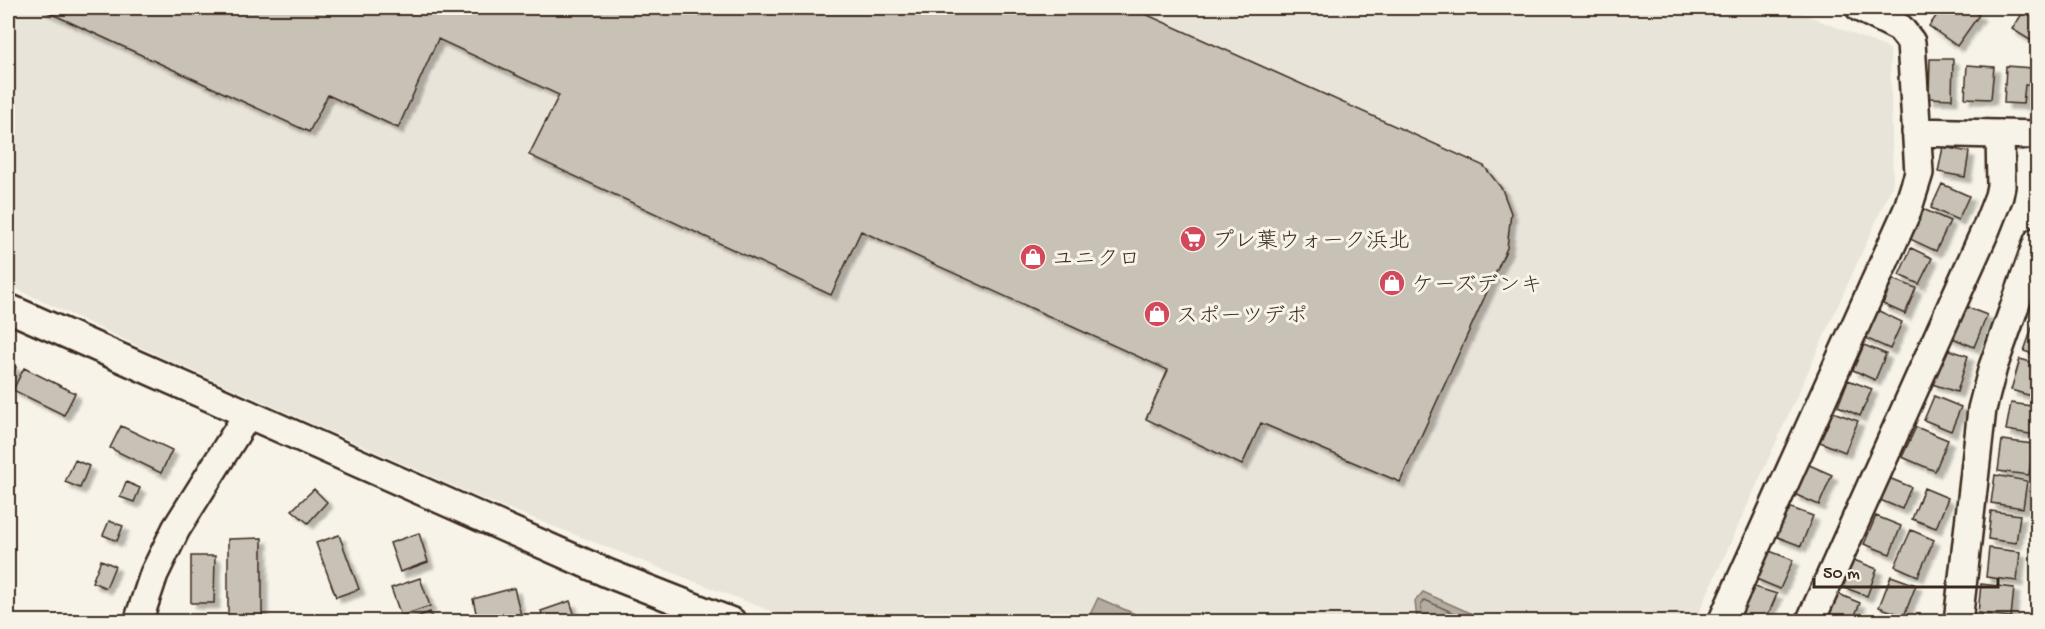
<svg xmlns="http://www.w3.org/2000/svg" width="2045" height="629" font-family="'Gochi Hand','Klee One',sans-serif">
	<defs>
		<filter id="shadow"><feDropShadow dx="5.5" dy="5.5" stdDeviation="1.5" flood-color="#0004"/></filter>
	</defs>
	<rect width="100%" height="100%" fill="#f7f3e8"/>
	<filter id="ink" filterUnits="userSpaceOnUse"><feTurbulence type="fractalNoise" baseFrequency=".0167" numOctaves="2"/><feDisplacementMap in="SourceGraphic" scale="12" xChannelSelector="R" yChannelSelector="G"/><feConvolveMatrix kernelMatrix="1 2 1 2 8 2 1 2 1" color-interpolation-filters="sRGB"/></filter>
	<g filter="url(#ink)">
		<path fill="#e9e4d9" d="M8,8H1789L1890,49L1893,184L1695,621H796L476,496L155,354L8,285Z"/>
		<path fill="#b4aca0" stroke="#84786c" stroke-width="1.5" d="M1423,592L1488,621H1417L1415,601Z
			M1098,598L1151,621H1087Z"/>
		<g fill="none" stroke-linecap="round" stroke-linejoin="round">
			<path stroke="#6b5e52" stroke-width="1.5" d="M1422,622L1421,604L1425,600L1473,622"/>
			<path stroke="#84786c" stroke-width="8" d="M2035,622L2038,605"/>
		</g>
		<path fill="#c8c1b6" stroke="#3b2a1e" stroke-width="1.5" filter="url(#shadow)" d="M39,8H1132L1484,166L1502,189L1511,213L1507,248L1400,482L1261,423L1242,465L1146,419L1168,370L861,231L831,295L529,155L559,95L438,39L398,128L328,95L309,132Z
			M1942,8H1968L1979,15L1957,46L1929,26Z
			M2026,8H2038V45L2012,29Z
			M1930,59H1953L1952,99L1929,98Z
			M1967,65L1994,67L1991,99L1965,98Z
			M2006,66L2032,68L2030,85H2025L2023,104L2004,103Z
			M1943,147L1969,152L1965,177L1938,172Z
			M1942,184L1969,196L1958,220L1931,208Z
			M1923,209L1950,221L1936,251L1910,239Z
			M1911,248L1932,258L1919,284L1899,275Z
			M1893,279L1916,288L1905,314L1883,304Z
			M1961,305L1987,315L1974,347L1948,336Z
			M1877,310L1902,322L1890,349L1863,337Z
			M2033,325L2038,326V356L2024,351Z
			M1864,345L1886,354L1875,380L1853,370Z
			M1944,348L1968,356L1957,392L1932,384Z
			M2020,359L2038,364V398L2011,390Z
			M8,363L16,367L8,385Z
			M24,368L75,393L64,415L13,390Z
			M1848,380L1872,389L1860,416L1838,406Z
			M1934,396L1961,407L1951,431L1924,420Z
			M2011,403L2038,407L2036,435L2006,430Z
			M1833,412L1858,421L1845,452L1820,442Z
			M121,426L172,450L161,473L110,448Z
			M1916,427L1948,440L1935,471L1902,457Z
			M2002,440L2033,444L2029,475L1998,471Z
			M75,460L89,466L80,488L65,482Z
			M1807,464L1832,475L1819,505L1794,494Z
			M1995,475L2027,481L2023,508L1991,503Z
			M1889,478L1911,487L1902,509L1880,500Z
			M126,482L140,488L134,502L120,497Z
			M1924,488L1948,498L1936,528L1912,519Z
			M314,489L327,502L308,523L292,510Z
			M1786,506L1813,516L1801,546L1775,536Z
			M1991,511L2020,515L2016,543L1988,539Z
			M1876,516L1901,526L1890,554L1864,544Z
			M109,521L123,526L117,541L103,535Z
			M1911,530L1934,540L1918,576L1895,566Z
			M419,533L428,562L400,572L390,543Z
			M339,535L359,589L336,597L316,543Z
			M262,538V622H228V539Z
			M1989,548L2020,552L2017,581L1986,577Z
			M1767,550L1793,560L1780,589L1754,578Z
			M191,556H215L214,603H191Z
			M101,560L115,566L106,588L92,582Z
			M1854,560L1877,569L1867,596L1843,587Z
			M1891,576L1916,585L1904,616L1879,607Z
			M420,578L430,606L401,616L391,588Z
			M1981,584L2014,588L2011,617L1978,613Z
			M1752,586L1777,594L1765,622H1736Z
			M514,588L522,619L512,622H478L473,599Z
			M1836,593L1860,603L1852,622H1826Z
			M570,601L577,622H545L541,611Z
			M430,612L434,622H404Z
			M1881,615L1896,622H1878Z"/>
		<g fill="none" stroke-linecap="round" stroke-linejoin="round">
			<g stroke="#3b2a1e" stroke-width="32">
				<path id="minor" d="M1916,132L2038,135
					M8,308L607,573L732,622
					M138,622L154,574L176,529L248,414
					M1722,622L1907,211L1919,173L1911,42L1900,28L1860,8
					M1810,622L1986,229L1999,196L2001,186L2000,134
					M1958,622L1982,409L1993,367L2038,241"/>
			</g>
			<use href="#minor" stroke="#f7f3e8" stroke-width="27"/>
		</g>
	</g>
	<defs>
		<g id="supermarket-disc" transform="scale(1.35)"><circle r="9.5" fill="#d1495b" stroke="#f7f3e8"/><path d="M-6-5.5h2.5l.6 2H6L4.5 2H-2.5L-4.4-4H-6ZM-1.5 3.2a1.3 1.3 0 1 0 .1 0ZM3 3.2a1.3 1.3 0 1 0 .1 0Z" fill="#fff"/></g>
		<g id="shop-disc" transform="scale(1.35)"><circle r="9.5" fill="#d1495b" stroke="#f7f3e8"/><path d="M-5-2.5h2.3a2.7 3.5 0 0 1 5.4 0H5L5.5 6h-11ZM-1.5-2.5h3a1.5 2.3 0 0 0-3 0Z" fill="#fff"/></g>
	</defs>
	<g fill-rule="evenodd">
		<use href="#supermarket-disc" x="1193" y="239"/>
		<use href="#shop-disc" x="1033" y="257"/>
		<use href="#shop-disc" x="1392" y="283"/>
		<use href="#shop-disc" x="1157" y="314"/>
	</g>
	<g text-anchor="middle" stroke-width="6" stroke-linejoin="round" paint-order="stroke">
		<g font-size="22" fill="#3b2a1e" stroke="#f7f3e8" text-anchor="start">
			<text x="1212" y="247">プレ葉ウォーク浜北</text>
			<text x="1052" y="265">ユニクロ</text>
			<text x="1412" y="291">ケーズデンキ</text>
			<text x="1176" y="322">スポーツデポ</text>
		</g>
	</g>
	<rect width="2045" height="629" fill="none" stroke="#f7f3e8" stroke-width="30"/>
	<rect x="15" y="15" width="2015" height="599" fill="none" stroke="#3b2a1e" stroke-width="2" filter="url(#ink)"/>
	<path d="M1814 578v9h184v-9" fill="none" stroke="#3b2a1e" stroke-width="3"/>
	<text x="1823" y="578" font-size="18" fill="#3b2a1e" stroke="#f7f3e8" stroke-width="4.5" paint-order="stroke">50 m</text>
</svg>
